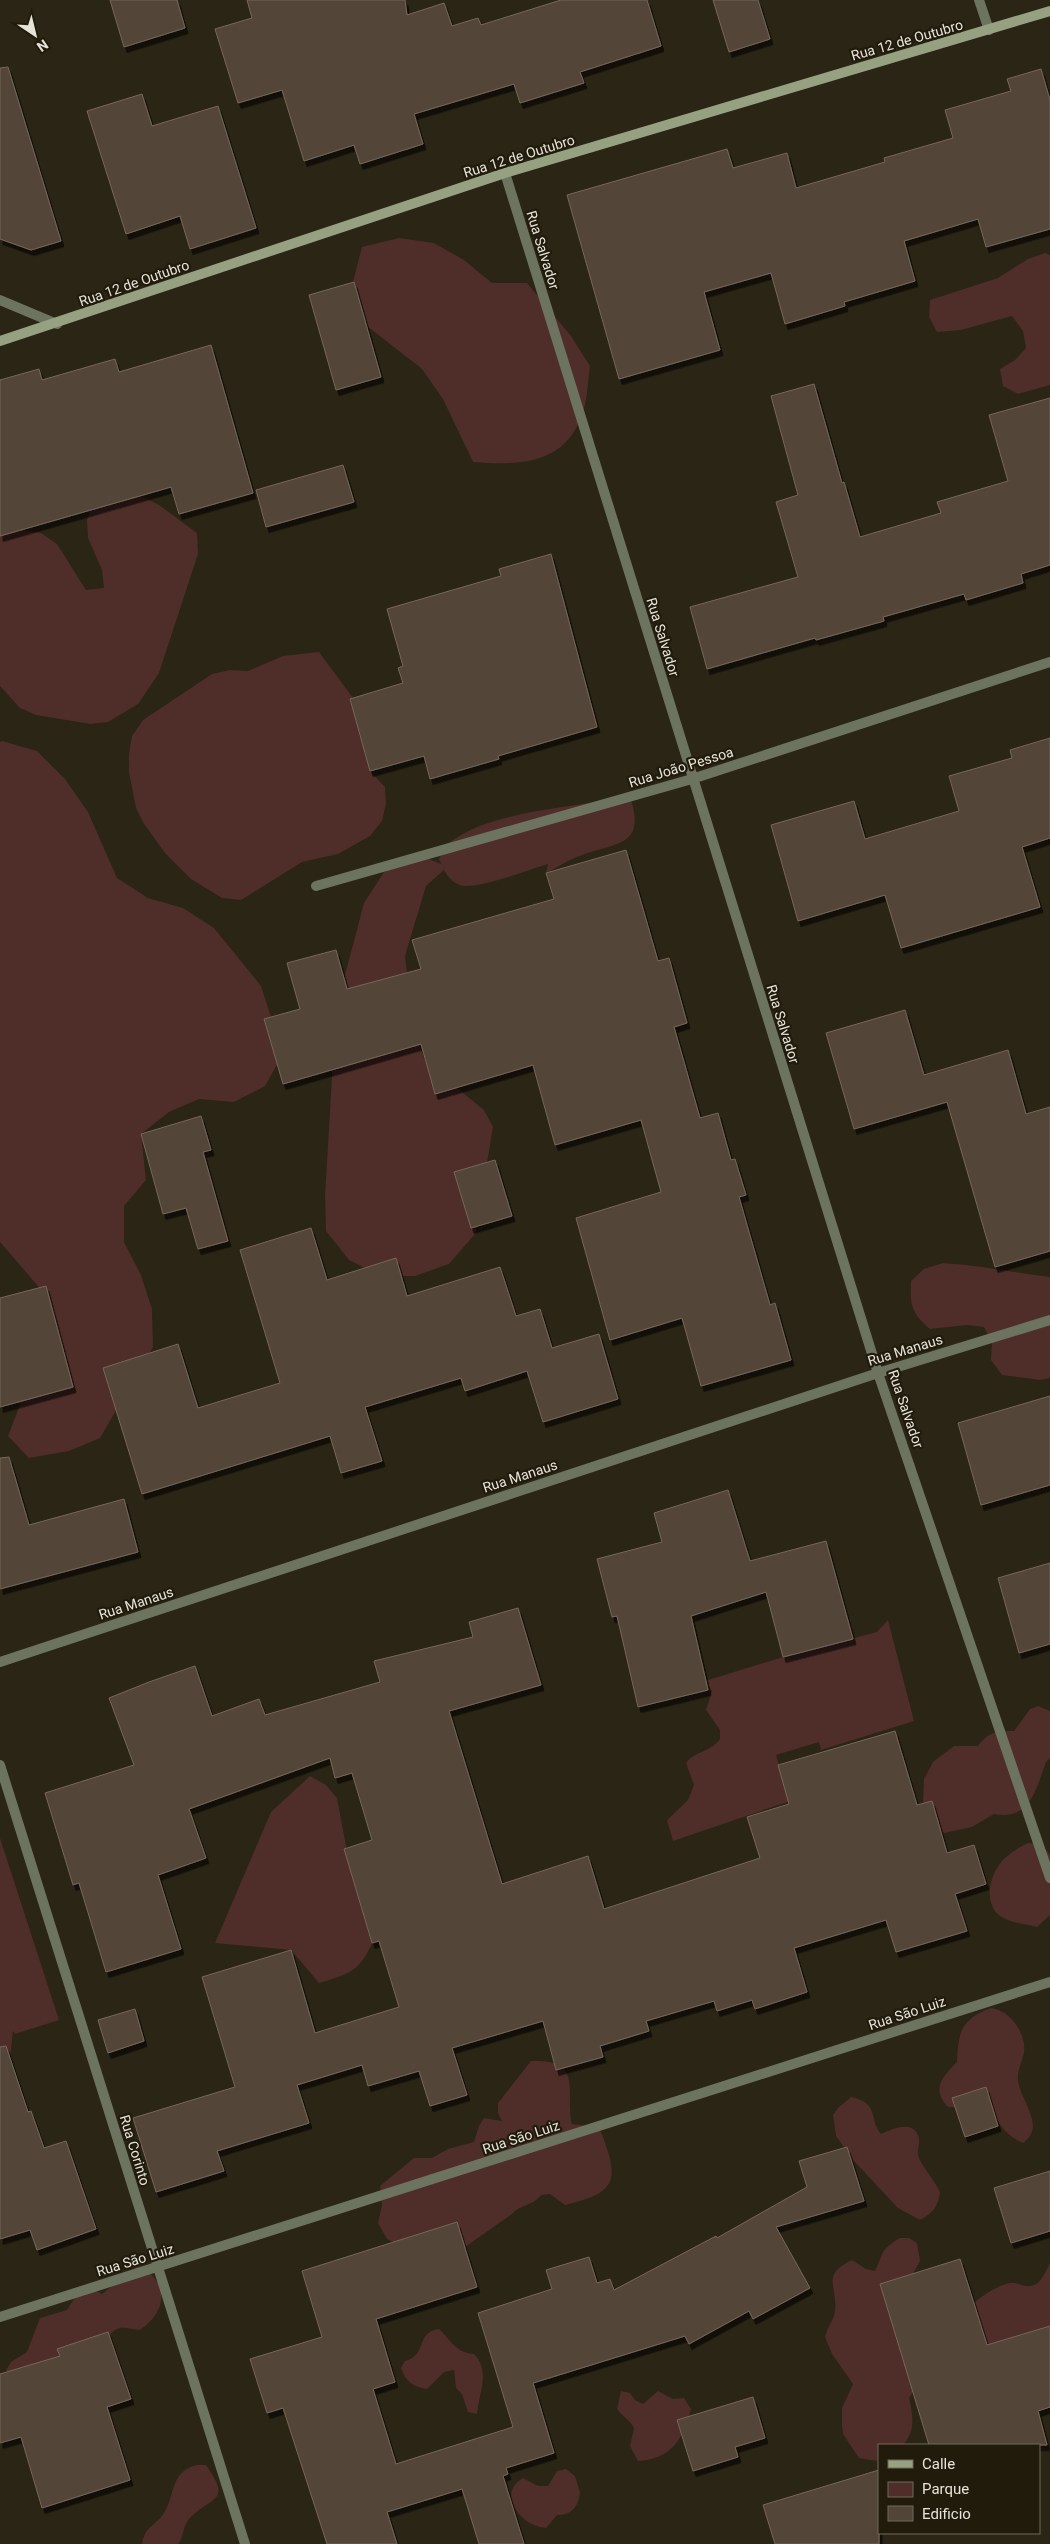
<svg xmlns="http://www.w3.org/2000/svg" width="1050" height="2544" font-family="Roboto,sans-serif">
	<defs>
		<filter id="shadow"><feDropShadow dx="3" dy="5.5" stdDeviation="0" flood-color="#0009"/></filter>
	</defs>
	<rect width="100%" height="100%" fill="#2a2515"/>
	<path fill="#4f2d28" d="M399,238L434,243L464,260L492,283H527L571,336L590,366C588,378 588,392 585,404C571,464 524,466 473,462L443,399L422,369L367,326L347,295L353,282L362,247Z
		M1045,253L1050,255V385L1018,394L1003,386L1000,369L1015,360L1026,348L1023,331L1012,316L961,330L937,332L929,317L930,300L998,278L1028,259Z
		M127,489L159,505L197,533L198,554L159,673L138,704L108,722L90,724L36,715L20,708L0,686V527L41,533L57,544L86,590L104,588L102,570L88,538L87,520L93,502Z
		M319,652L373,725L370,771L385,787L386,804L382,821L370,836L338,854L302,862L241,900L222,898L191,879L165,853L144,824L136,808L129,772V754L132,736L143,720L212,674L230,670L248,671L283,656Z
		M2,741L37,751L65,779L88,812L117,878L148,898L183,908L214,928L261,986L283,1054L265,1086L234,1102L199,1099L169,1112L141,1134L146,1180L124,1206V1242L141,1275L152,1309L153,1347L100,1438L69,1451L29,1458L8,1436L50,1327L43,1292L0,1242V742Z
		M615,798L631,800C646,847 614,843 582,855C570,859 558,867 546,873L548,864C531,869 475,891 460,885C453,883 447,876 444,870L426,886L405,956L407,973L418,1041L426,1063L484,1110L493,1127L487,1163L485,1200L475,1234L449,1264L415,1276H380L349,1260L326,1231L325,1196L336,1009L364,903L384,872L414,853L441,864L439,859C442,854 445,847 449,843C489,811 566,809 615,798Z
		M943,1263C979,1265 1014,1273 1050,1277V1378L1040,1380L1002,1375L991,1360L992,1343L984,1327L967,1325L930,1329C911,1313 910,1305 911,1281L924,1269Z
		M888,1620L914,1721L821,1750L819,1742L776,1755L790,1801L673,1841L667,1820L688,1800L694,1785L686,1763C695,1751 711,1752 720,1739V1730L706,1710L712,1691L705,1681L783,1657L877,1632Z
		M1038,1706L1050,1711V1758L1046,1762C1036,1789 1030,1821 994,1814L972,1827L944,1833L936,1828L923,1805L924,1779L933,1762L954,1746H978C988,1732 997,1731 1014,1731L1030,1709Z
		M310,1776L326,1785L337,1798L352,1877L372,1944C358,1973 348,1974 319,1983L291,1950L215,1943L271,1812Z
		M0,1838L59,2020L15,2034L13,2031L10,2058L0,2079Z
		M1028,1843C1039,1843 1044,1846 1050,1855V1915L1037,1927C1026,1924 1010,1923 1000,1916C982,1902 990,1872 1005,1858C1011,1852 1020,1847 1028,1843Z
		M991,2008C1010,2010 1027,2034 1024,2053C1022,2062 1017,2071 1018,2080C1020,2101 1047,2126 1023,2143C1005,2135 999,2124 990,2108L948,2107C931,2089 942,2077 957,2062C958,2032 961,2019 991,2008Z
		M531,2061C584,2059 565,2090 572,2124L598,2127C603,2135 605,2143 608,2152C621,2191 598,2196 565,2205L550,2194L541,2195C533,2206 521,2204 512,2214L465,2247L437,2240L395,2243L387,2239L378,2223L382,2205L380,2186L414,2158H432L448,2149L474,2142L479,2126L484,2118L502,2121L498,2113V2103Z
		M851,2097C880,2103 868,2118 881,2134C892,2129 914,2119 919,2138C920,2145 916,2152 919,2158C925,2170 934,2180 940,2192C938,2207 933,2213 920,2220L898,2208L853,2160L836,2136L833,2115L838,2108Z
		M900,2238H909L917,2243L920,2261L902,2294L919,2383L909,2398C913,2415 916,2431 903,2445H879L877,2461L859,2458L843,2434L842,2426V2408L853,2384L832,2354L825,2337C827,2328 834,2319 835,2311C838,2286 820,2275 852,2260L866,2269L875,2271C885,2251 879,2251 900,2238Z
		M1050,2263V2357L988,2367L966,2310C977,2299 995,2286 1010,2283C1016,2282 1021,2285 1026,2286C1040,2288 1045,2273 1050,2263Z
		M138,2265C170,2282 168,2310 140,2330C126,2329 119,2323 109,2336L23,2390L6,2370L11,2362L27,2352L40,2318L67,2310L77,2294L95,2290L102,2294Z
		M439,2329C451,2340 456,2353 474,2354C491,2372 479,2392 477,2414L468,2412L462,2394L456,2388L454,2370L444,2372L427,2389C413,2387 406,2382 401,2368L405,2361C428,2355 415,2332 439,2329Z
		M621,2391L630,2393L635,2400L643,2404L658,2391L673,2399L684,2398L691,2409C683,2440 671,2459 638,2461L630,2446L634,2428C630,2420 623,2417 617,2409Z
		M197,2465H206C233,2503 211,2496 189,2519C183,2525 184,2537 178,2544H142C145,2525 155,2527 164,2513C175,2496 170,2471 197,2465Z
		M566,2469L575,2476L580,2493C578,2507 572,2515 557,2515L546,2528C522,2527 495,2494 523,2478L538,2486H548L557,2471Z"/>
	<path fill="#534438" stroke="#77675a" filter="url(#shadow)" d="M110,0H177L185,28L124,47Z
		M247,0H405L407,15L444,3L452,26L478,18L481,25L561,0H647L661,46L580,72L584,83L520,103L514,84L414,114L423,144L360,164L354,145L304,161L282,90L238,103L215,29L252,18Z
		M713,0H758L770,39L729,52Z
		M8,67L61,241L31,250L0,239V68Z
		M1041,69L1050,100V229L986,247L978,219L904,241L915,281L844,302L845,306L785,324L771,273L704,292L720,350L619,379L567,195L727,149L733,168L787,153L796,188L885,162L884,158L953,138L945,110L1011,91L1007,79Z
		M142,94L152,126L218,106L256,228L190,249L180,216L126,234L87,111Z
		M354,282L381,377L336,390L309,295Z
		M211,345L253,493L179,514L171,487L0,536V380L39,369L42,380L115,359L119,372Z
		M814,384L842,483L844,482L860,537L941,513L937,502L1008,481L989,415L1050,398V565L1021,574L1023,583L966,600L964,594L883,617L884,621L816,640L815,638L707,669L690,607L798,577L776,502L798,495L771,396Z
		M343,465L354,502L266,527L256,490Z
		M551,554L597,727L498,756L499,759L430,779L424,756L370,771L350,699L403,683L398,668L403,666L387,609L501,576L499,569Z
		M1050,738V838L1022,847L1040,907L901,948L885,895L798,921L771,825L854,801L865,839L959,811L949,776L1012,758L1010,750Z
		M626,850L658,961L669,958L687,1023L674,1027L700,1118L718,1113L731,1160L735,1159L746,1195L739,1197L770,1305L775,1303L791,1360L701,1386L682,1318L610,1340L576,1218L661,1192L641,1120L555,1145L533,1065L435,1094L421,1044L283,1084L264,1019L300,1009L287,963L336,950L347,989L421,969L412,940L554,899L546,873Z
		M905,1010L924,1075L1008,1050L1026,1114L1050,1107V1251L995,1267L947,1102L854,1129L826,1033Z
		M201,1116L211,1150L203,1152L228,1241L198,1249L186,1208L163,1214L141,1134Z
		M495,1160L512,1216L471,1228L454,1172Z
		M311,1228L327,1280L396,1258L407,1296L500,1267L516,1316L540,1309L552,1348L599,1334L618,1399L543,1422L527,1371L465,1391L461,1378L365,1407L382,1461L341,1473L330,1436L142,1494L103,1368L178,1344L198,1408L280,1383L240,1250Z
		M46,1286L73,1387L0,1407V1298Z
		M1050,1396V1485L981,1505L958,1423Z
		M9,1457L29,1525L124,1499L138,1552L0,1589V1458Z
		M728,1490L750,1561L826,1541L853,1639L783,1657L766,1592L691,1616L708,1690L638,1707L617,1616L612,1617L597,1559L662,1542L654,1513Z
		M1050,1563V1644L1019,1653L998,1578Z
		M518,1608L541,1685L449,1711L502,1884L588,1856L604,1909L760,1858L747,1817L789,1804L778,1765L895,1731L917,1805L932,1801L947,1853L974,1845L986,1884L955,1894L967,1931L896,1952L886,1920L794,1948L807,1992L755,2009L752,2000L717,2011L714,2001L646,2021L649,2031L600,2046L603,2057L556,2070L543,2021L452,2048L467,2095L430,2106L419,2071L368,2086L362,2065L297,2085L309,2123L217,2151L224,2171L156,2192L133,2118L235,2087L202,1977L291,1950L315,2033L399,2007L379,1941L372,1943L344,1849L372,1840L352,1773L335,1778L330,1758L189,1809L206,1858L158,1875L181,1949L106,1972L79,1883L73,1885L45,1793L134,1765L109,1698L149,1682L195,1666L212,1716L259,1699L265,1715L380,1682L374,1661L473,1637L469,1622Z
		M135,2009L144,2041L108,2053L98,2020Z
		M6,2046L28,2112L31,2111L44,2148L66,2141L96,2229L37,2250L30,2230L0,2239V2047Z
		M986,2087L998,2126L965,2137L952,2098Z
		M847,2147L864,2201L776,2227L810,2288L753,2319L749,2311L689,2344L685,2336L533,2383L554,2453L506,2468L508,2474L503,2476L524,2544H479L462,2489L387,2512L397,2544H327L283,2408L267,2413L250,2359L322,2337L302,2271L457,2222L477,2287L376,2319L395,2382L373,2389L396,2464L513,2427L478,2313L552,2289L546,2270L589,2257L597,2283L610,2279L614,2290L716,2236L717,2238L807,2187L799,2161Z
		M1050,2171V2231L1011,2243L994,2188Z
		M960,2259L987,2345L1050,2326V2407L1038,2411L1047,2445H929L880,2284Z
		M108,2332L131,2399L107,2407L130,2480L42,2508L21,2437L0,2443V2374L60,2356L57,2349Z
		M753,2397L765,2438L735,2447L738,2457L693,2471L677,2420Z
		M879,2470V2544H775L763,2505Z"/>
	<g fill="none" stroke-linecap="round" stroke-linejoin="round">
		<path stroke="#6c7460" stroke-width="10" d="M979,0L989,30
			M505,173L878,1373L1050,1878
			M0,300L57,324
			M316,886L692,779L1050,662
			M0,1662L878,1373L1050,1320
			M0,1765L245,2544
			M0,2317L1050,1982"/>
		<path stroke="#95a181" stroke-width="10" d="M0,341L505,173L1050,11"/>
	</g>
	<g text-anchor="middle" stroke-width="4.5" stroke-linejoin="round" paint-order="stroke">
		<g font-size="14" fill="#e6e3d9" stroke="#201b0b">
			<text transform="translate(907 40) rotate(-16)" y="5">Rua 12 de Outubro</text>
			<text transform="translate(519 156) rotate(-17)" y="5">Rua 12 de Outubro</text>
			<text transform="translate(543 250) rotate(73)" y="5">Rua Salvador</text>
			<text transform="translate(134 283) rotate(-19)" y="5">Rua 12 de Outubro</text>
			<text transform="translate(663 637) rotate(73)" y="5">Rua Salvador</text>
			<text transform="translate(681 767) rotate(-17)" y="5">Rua João Pessoa</text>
			<text transform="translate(783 1024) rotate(73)" y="5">Rua Salvador</text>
			<text transform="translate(905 1350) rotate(-17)" y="5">Rua Manaus</text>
			<text transform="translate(906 1409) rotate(71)" y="5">Rua Salvador</text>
			<text transform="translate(520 1476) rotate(-18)" y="5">Rua Manaus</text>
			<text transform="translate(136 1603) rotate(-18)" y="5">Rua Manaus</text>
			<text transform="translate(907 2013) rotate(-18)" y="5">Rua São Luiz</text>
			<text transform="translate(521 2137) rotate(-18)" y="5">Rua São Luiz</text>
			<text transform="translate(135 2150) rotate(73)" y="5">Rua Corinto</text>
			<text transform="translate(135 2260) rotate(-17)" y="5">Rua São Luiz</text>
		</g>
	</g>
	<rect x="878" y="2444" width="162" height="90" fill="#201b0b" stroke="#6f6b5d"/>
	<rect x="888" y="2460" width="25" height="8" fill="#95a181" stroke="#6f6b5d"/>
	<text x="922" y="2469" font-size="15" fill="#e6e3d9">Calle</text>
	<rect x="888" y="2482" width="25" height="15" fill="#4f2d28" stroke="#6f6b5d"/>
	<text x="922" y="2494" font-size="15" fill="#e6e3d9">Parque</text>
	<rect x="888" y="2506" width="25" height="15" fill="#534438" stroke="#6f6b5d"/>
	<text x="922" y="2519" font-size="15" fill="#e6e3d9">Edificio</text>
	<g transform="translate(35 35) rotate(145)" stroke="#201b0b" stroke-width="4" paint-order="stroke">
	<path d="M0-4L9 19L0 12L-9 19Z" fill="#e6e3d9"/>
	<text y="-8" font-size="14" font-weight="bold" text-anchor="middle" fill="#e6e3d9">N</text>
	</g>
</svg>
